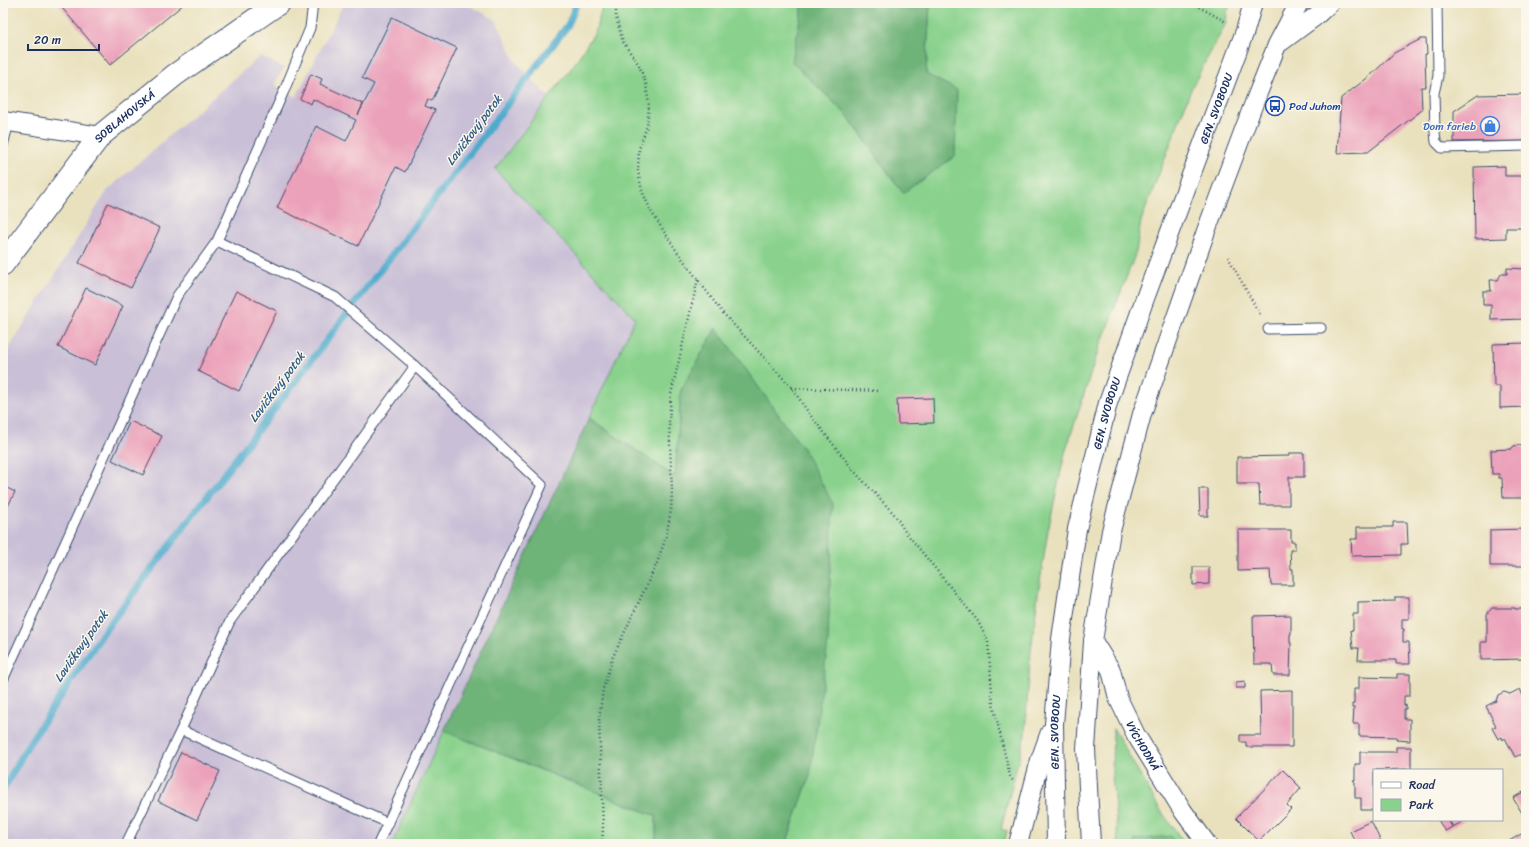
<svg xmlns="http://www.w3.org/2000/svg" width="1529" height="847" font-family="Sriracha,sans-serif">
	<rect width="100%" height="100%" fill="#fbf7ec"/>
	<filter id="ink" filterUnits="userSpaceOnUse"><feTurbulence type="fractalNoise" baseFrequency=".025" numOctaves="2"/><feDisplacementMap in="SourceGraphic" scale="8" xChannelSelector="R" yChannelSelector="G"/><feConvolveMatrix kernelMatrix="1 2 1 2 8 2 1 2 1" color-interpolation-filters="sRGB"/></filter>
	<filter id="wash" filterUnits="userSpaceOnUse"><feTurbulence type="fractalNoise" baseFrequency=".012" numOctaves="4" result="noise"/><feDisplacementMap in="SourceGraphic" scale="16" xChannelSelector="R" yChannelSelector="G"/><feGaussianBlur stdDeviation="0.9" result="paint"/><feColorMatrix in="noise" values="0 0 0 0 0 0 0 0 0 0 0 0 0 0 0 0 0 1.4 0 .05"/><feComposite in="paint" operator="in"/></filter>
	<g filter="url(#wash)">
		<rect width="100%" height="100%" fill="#e9e1bd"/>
		<path fill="#c9bfd7" d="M344,3H465L496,20L516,62L549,97L495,169L635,318L392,844H3V358L107,191L260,56L284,68L274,85L296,97Z"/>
		<path fill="#89d18c" stroke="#528075" d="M603,3H803L793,62L847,115L903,193L926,74L930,3H1231L1227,12L1226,23L1192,87L1141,221L1136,252L1095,360L1065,453L1048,530L1038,594L1030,659L1025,734L1001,829L1007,831L1004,844H786L810,775L716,329L681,390L675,478L589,418L635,318L495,169L573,66L595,32Z
			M1113,728L1161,811L1185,844H1118L1112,775Z
			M444,731L656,816V844H392Z"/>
		<path fill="#6eb378" stroke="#44716b" d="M803,3H930L926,74L957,90L955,156L903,193L847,115L792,62Z
			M716,328L804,450L833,504L828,643L810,775L786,844H656V816L444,731L589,418L675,477L681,390Z
			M1171,836L1175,844H1134L1135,840Z"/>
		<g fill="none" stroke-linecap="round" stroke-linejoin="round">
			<path stroke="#4eaacc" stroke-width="7" d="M3,790L28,745L105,630L568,25L577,3"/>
		</g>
		<g id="blocks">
			<path fill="#eba1ba" d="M58,3H185L110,65Z
				M392,17L457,48L432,101L428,99L425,106L435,110L405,172L396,167L358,246L277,208L316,126L346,141L356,120L313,99L311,104L300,99L311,74L322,79L320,84L363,104L358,115L374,84L362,78Z
				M1421,39H1426L1427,54H1425L1426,87H1421L1422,110L1368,152L1337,153L1341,98L1370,76L1394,53Z
				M1526,94V141L1454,142V111L1478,95Z
				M1505,166V176H1526V228H1506V238L1475,239L1474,167Z
				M108,203L160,228L131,288L79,263Z
				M1507,268L1526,269V319L1491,320V305H1483V291H1491L1490,280H1498L1501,274H1507Z
				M86,288L123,306L95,365L58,347Z
				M236,291L277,311L239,391L198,371Z
				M1526,343V407L1500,408V386H1494L1493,344Z
				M933,398L934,423L898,424L897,399Z
				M130,421L162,436L143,475L112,460Z
				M1520,445L1524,449H1526V498H1503L1502,478H1499V474H1492L1491,450L1511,449L1514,446Z
				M1289,453H1304V477H1289V505H1260L1259,484H1237V457L1289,456Z
				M3,486L15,492L3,516Z
				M1199,489H1208V516H1200Z
				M1393,522H1407L1408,544H1401V555L1352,556L1351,539H1357V527H1393Z
				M1526,529V566H1490V530Z
				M1238,530H1291V542H1295V550H1290L1291,569H1293V585H1271L1270,570L1238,571Z
				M1193,567H1209V584L1193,585Z
				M1395,597H1409V619H1402V629H1404V631H1403V642H1409L1410,664H1396V660H1358L1359,648H1353L1351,630H1353V614H1358V602L1395,601Z
				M1522,607H1526V659L1481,660V642H1487V614L1492,608H1515V609H1523Z
				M1291,615V634H1290V643H1291L1290,675H1273L1272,664H1254L1253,616Z
				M1397,674H1410V696H1404V706L1406,705V709H1404V719H1410V741L1396,740L1397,737L1359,736V724H1353L1354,708H1352V704H1354V689H1359V677L1397,678Z
				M1245,681V688H1236V682Z
				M1520,689L1526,702V752L1515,757L1505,738L1503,740L1502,737L1498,739L1492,728L1496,726L1486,706L1496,701L1498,695L1504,692L1510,694Z
				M1292,690V747H1246V742H1240V735H1261L1260,691Z
				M1396,747H1411V769L1374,770V810H1361V798H1355V782L1353,780H1355V764H1360V752H1396Z
				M181,752L220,771L197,820L158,801Z
				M1283,770L1301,788L1287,805L1291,809L1259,841L1236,818Z
				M1525,791L1526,818H1525L1513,798Z
				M1438,820H1448L1452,827L1445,831Z
				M1449,820H1465L1453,827Z
				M1371,821L1382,844H1356L1350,831Z
				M1523,833L1526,838V844H1504Z"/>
		</g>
	</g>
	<g filter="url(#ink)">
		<use href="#blocks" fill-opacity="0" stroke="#3a4a6c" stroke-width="1"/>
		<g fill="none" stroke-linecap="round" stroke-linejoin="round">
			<g stroke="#3a4a6c" stroke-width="11">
				<path id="service" d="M1437,3L1438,76L1434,93L1435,132L1436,142L1442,148L1526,146
					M3,145L9,122
					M217,241L335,297L415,366
					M1268,329L1321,328
					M3,680L177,296L217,241L284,91L310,28L313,3
					M181,730L388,823
					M126,844L181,730L230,621L415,366L542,485L378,844"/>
			</g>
			<g stroke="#3a4a6c" stroke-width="20">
				<g id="minor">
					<path d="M1281,42L1316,16L1330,3"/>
					<path d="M3,121L100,136"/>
					<path id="s1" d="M1093,641L1111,670L1118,698L1136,735L1183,811L1207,844"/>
					<path d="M1018,844L1040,760L1050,732"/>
					<path id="s2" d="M1056,844L1054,724L1061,639L1077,529L1108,403L1144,301L1245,31L1253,3"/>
					<path d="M1091,844L1086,749L1093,641L1111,531L1142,414L1206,231L1254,103L1277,45L1299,3"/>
				</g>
			</g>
			<g stroke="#3a4a6c" stroke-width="24">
				<g id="tertiary">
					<path id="s3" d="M3,264L100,136L175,75L279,3"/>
				</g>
			</g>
			<path stroke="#3a4a6c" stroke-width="2.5" stroke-dasharray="1 3" stroke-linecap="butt" d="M616,3V17L623,42L639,65L646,84L649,106L647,126L639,149L638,171L642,191L652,213L678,253L722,312L792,388L808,412L854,471L895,515L904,530L977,620L988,641L993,704L1010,776L1013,781
				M1192,3L1226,22
				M1228,257L1260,315
				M792,388L880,391
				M602,844L603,828L599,720L603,689L612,659L657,563L666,537L671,510L672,490L669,421L671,394L698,279"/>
			<use href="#service" stroke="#fff" stroke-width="9"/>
			<use href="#minor" stroke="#fff" stroke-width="18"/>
			<use href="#tertiary" stroke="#fff" stroke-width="22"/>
		</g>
	</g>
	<defs>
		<g id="bus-ring" transform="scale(1)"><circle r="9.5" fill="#fbf7ec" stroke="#1a4fb4" stroke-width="1.5"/><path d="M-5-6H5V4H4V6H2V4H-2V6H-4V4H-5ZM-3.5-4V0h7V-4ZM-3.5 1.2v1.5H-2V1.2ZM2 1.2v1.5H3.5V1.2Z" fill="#1a4fb4"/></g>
		<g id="shop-ring" transform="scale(1)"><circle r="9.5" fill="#fbf7ec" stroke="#3f7fe0" stroke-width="1.5"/><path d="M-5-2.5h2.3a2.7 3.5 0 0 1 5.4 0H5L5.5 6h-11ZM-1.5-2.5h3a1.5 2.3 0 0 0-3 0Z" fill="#3f7fe0"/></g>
	</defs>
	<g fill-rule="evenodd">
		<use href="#bus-ring" x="1275" y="106"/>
		<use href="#shop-ring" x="1490" y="126"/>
	</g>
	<g text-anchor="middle" stroke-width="3" stroke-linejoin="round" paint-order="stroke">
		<g font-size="11" fill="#164399" stroke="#fbf7ec" text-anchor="start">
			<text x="1289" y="110">Pod Juhom</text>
		</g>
		<g font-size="11" fill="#1b2f5e" stroke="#fbf7ec">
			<text dy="4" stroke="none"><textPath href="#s2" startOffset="760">GEN. SVOBODU</textPath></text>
			<text dy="4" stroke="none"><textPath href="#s3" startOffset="192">SOBLAHOVSKÁ</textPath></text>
			<text dy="4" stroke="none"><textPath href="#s2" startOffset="436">GEN. SVOBODU</textPath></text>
			<text dy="4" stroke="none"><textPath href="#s2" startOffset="112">GEN. SVOBODU</textPath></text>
			<text dy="4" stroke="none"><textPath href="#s1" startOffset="117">VÝCHODNÁ</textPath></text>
		</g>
		<g font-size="11" fill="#366cbe" stroke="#fbf7ec" text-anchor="end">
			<text x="1476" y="130">Dom farieb</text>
		</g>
		<g font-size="12" font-style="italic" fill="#2d5a84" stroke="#fbf7ec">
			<text transform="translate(474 130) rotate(-53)" y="4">Lavičkový potok</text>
			<text transform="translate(277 387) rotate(-53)" y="4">Lavičkový potok</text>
			<text transform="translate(81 646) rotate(-55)" y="4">Lavičkový potok</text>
		</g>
	</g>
	<rect width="1529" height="847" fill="none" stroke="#fbf7ec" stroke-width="16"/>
	<rect x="1373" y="769" width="130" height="52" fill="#fbf7ec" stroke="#a1a7b3"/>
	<rect x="1381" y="782" width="20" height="6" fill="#ffffff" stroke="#a1a7b3"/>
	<text x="1409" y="789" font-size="12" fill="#1b2f5e">Road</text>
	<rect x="1381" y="799" width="20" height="12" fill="#89d18c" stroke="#a1a7b3"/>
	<text x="1409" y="809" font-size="12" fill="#1b2f5e">Park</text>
	<path d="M28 44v6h71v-6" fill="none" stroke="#1b2f5e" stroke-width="2"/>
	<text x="34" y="44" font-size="12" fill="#1b2f5e" stroke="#fbf7ec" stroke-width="3" paint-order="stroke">20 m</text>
</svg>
